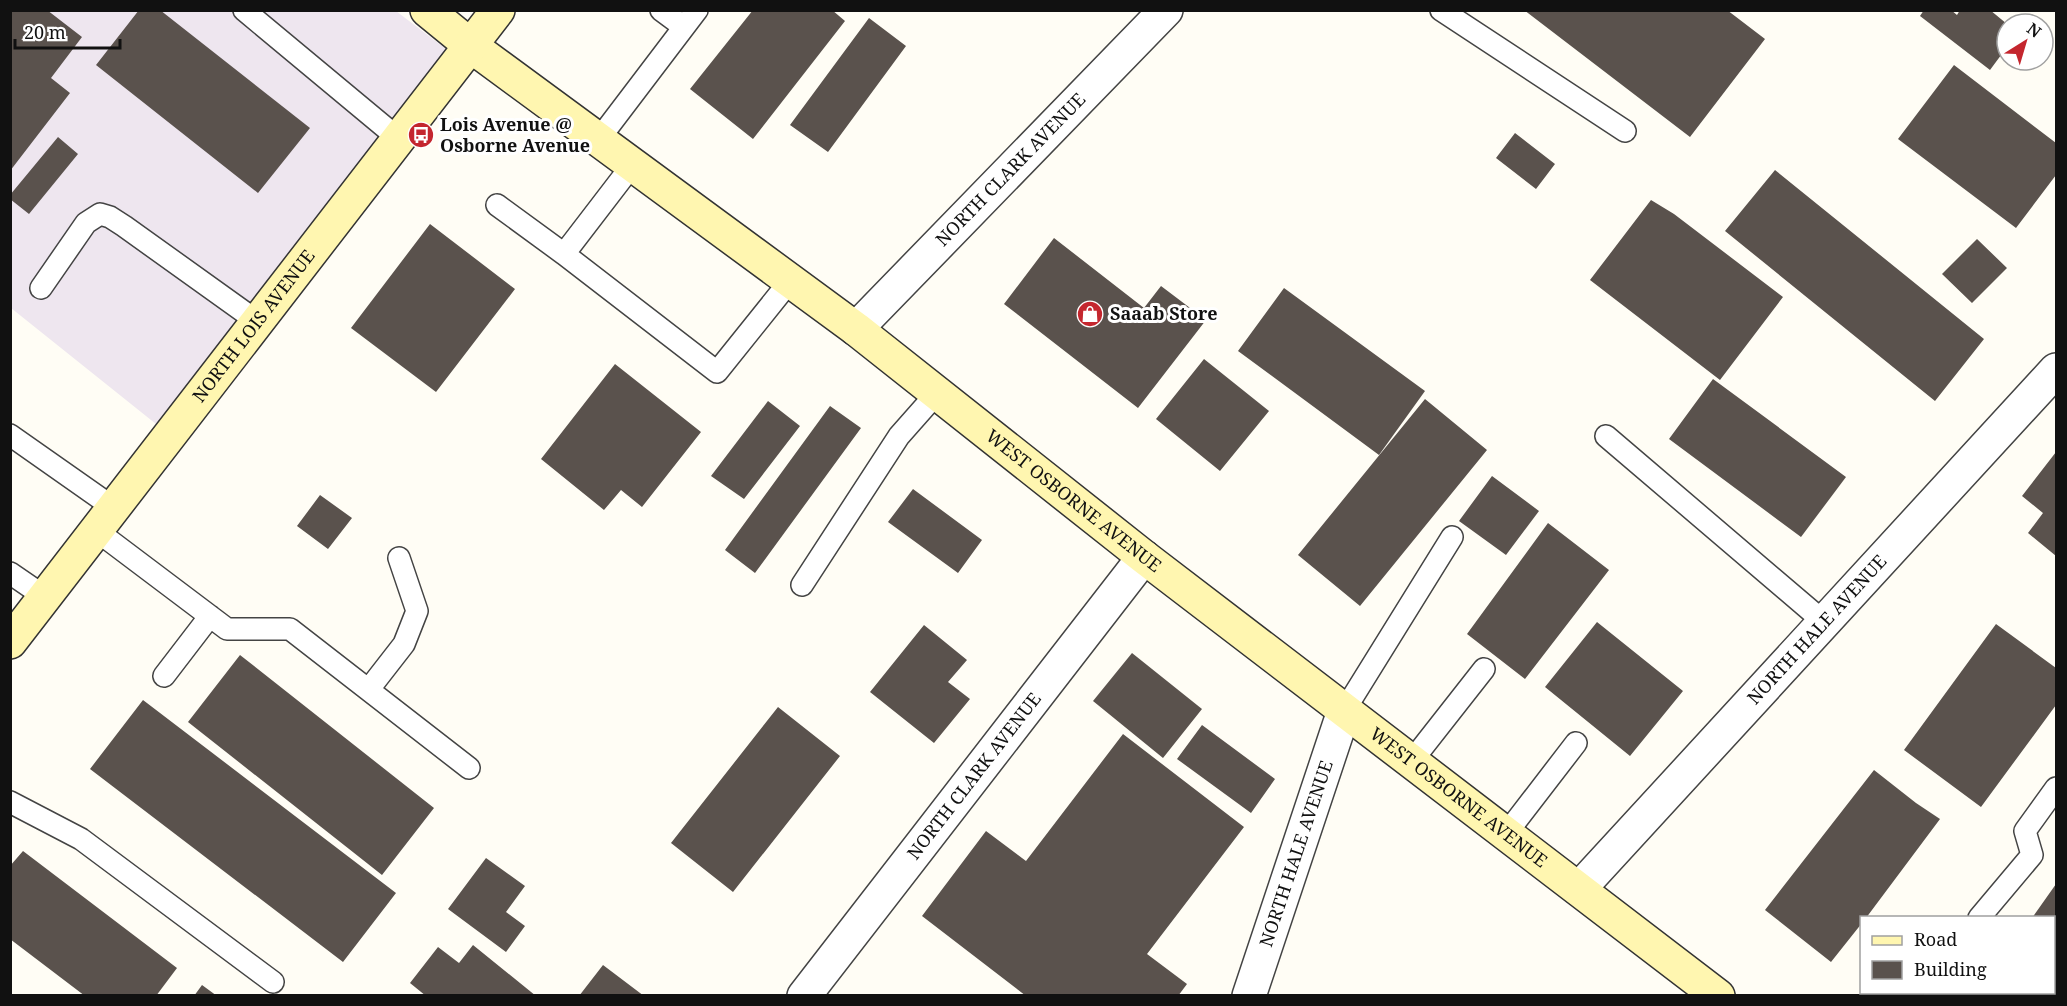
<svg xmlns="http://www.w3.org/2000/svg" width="2067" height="1006" font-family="'Noto Serif',serif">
	<rect width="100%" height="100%" fill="#fffdf5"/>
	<path fill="#eee6ef" d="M10,11H396L446,49L156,424L11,308Z"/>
	<path fill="#5a524d" d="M10,10H47L82,37L51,78L70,93L10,171Z
		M139,10H160L310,128L258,193L96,65Z
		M753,10H832L845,21L753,139L690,89Z
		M1524,10H1727L1765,39L1690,137Z
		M1924,10H1951L1957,15L1960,10H1990L2007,24V47L1990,70L1920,16Z
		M869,18L906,46L828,152L790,125Z
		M1954,65L2056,143V175L2016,228L1898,139Z
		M1515,133L1555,164L1536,189L1496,158Z
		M58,137L78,154L29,214L10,199V195Z
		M1775,170L1984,339L1935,401L1725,231Z
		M1651,200L1674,214L1783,297L1720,380L1590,280Z
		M430,224L515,289L436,392L351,328Z
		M1054,238L1144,308L1161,286L1206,320L1138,408L1004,304Z
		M1977,239L2007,268L1972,303L1942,274Z
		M1284,288L1425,391L1379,455L1238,351Z
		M1204,359L1269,411L1220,471L1156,419Z
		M615,364L701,432L642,507L621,490L604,510L541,459Z
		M1713,379L1846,477L1801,537L1669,439Z
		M1425,399L1487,450L1360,606L1298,555Z
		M768,401L800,426L744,499L711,476Z
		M830,406L861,428L755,573L725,550Z
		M2056,452V556L2028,533L2043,513L2022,496Z
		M1492,476L1539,511L1506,555L1459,521Z
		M913,489L982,540L958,573L888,522Z
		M320,495L352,518L328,549L297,526Z
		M1548,523L1609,570L1525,679L1467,634Z
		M1597,622L1683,691L1630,756L1545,687Z
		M1996,624L2056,668V705L1981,807L1904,750Z
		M924,625L967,660L948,682L970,699L934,743L870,692Z
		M1132,653L1202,709L1163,758L1093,701Z
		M240,655L434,808L382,875L188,722Z
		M143,700L396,893L343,962L90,769Z
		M778,707L840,756L733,892L671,843Z
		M1202,725L1275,779L1251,813L1177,759Z
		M1123,734L1244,827L1147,954L1187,984L1178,996H1026L922,916L986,831L1026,861Z
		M1874,770L1916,803L1940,819L1866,918H1862V923L1831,962L1765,910Z
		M23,851L177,968L156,996H85L10,939V866Z
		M486,858L525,886L506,912L525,926L506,952L448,909Z
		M2056,884V951L2054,955V918H2032Z
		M473,945L536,996H426L410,983L438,947L459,963Z
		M603,965L644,996H579Z
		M202,985L217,996H194Z"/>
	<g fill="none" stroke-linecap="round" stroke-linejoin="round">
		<g stroke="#444" stroke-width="24">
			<path id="lane" d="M244,10L399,139
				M661,10L684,27
				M1441,10L1625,131
				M599,139L697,10
				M497,205L564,254L633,164
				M564,254L717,372L790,281
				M41,288L86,223L100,214L110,217L124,226L258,322
				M10,435L114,508
				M1606,436L1824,622
				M97,531L227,629H290L469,768
				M10,573L45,597
				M802,585L899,436L937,393
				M164,676L210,616
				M369,689L404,644L417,611L399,558
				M1344,711L1452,537
				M1411,762L1484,669
				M10,802L81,839L273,982
				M1506,834L1576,743
				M1979,918L2032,855L2025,831L2056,788
				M1936,992L1940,996
				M1914,996L1916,992
				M2051,996L2056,991"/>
		</g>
		<g stroke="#444" stroke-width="36">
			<g id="street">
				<path id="s1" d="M856,329L1166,10"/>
				<path id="s2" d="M1579,889L2056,370"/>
				<path id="s3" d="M804,996L1144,557"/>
				<path id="s4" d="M1249,996L1344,711"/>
			</g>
		</g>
		<g stroke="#333" stroke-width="36">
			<g id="secondary">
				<path id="s5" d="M427,10L471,46L856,329L1144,557L1718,996"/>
				<path id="s6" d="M10,642L498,10"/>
			</g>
		</g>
		<use href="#lane" stroke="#fff" stroke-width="21"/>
		<use href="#street" stroke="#fff" stroke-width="33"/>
		<use href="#secondary" stroke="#fff6b0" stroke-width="33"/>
	</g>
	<defs>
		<g id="bus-disc" transform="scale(1.35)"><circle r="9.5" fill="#c4262e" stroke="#fff"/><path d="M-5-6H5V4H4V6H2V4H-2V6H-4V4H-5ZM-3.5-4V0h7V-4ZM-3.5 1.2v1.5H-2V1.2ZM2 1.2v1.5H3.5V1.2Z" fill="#fff"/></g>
		<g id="shop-disc" transform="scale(1.35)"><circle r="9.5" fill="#c4262e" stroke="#fff"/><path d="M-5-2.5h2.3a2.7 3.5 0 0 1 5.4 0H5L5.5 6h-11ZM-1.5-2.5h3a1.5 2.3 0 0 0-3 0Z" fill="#fff"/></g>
	</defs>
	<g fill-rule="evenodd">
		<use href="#bus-disc" x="421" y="135"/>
		<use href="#shop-disc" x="1090" y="314"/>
	</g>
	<g text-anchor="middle" stroke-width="6" stroke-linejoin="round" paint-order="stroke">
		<g font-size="18" font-weight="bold" fill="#111" stroke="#fff" text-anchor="start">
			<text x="440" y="131">Lois Avenue @<tspan x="440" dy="21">Osborne Avenue</tspan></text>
			<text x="1110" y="320">Saaab Store</text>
		</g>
		<g font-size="18" fill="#111" stroke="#fff">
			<text dy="6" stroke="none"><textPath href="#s1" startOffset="222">NORTH CLARK AVENUE</textPath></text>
			<text dy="6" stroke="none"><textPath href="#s6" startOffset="399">NORTH LOIS AVENUE</textPath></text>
			<text dy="6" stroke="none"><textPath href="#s5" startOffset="812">WEST OSBORNE AVENUE</textPath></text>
			<text dy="6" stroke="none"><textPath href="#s2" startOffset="352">NORTH HALE AVENUE</textPath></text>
			<text dy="6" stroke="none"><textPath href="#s3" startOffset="278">NORTH CLARK AVENUE</textPath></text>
			<text dy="6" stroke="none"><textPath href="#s5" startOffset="1298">WEST OSBORNE AVENUE</textPath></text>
			<text dy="6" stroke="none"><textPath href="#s4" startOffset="150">NORTH HALE AVENUE</textPath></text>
		</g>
	</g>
	<rect width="2067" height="1006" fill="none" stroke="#111111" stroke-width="24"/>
	<rect x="1860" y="916" width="195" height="78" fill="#ffffff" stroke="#a0a0a0" stroke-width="1.5"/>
	<rect x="1872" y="936" width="30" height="9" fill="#fff6b0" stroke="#a0a0a0" stroke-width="1.5"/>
	<text x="1914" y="946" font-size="18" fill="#111111">Road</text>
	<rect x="1872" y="961" width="30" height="18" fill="#5a524d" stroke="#a0a0a0" stroke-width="1.5"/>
	<text x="1914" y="976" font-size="18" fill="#111111">Building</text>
	<g transform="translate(2025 42) rotate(37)"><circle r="28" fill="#ffffff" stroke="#a0a0a0" stroke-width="1.5"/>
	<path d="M0-4.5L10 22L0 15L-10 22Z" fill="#c4262e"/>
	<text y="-9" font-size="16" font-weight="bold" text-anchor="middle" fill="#111111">N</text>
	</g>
	<path d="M15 39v9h105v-9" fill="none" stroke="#111111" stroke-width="3"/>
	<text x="24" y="39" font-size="18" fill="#111111" stroke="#ffffff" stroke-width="4.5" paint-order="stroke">20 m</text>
</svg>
